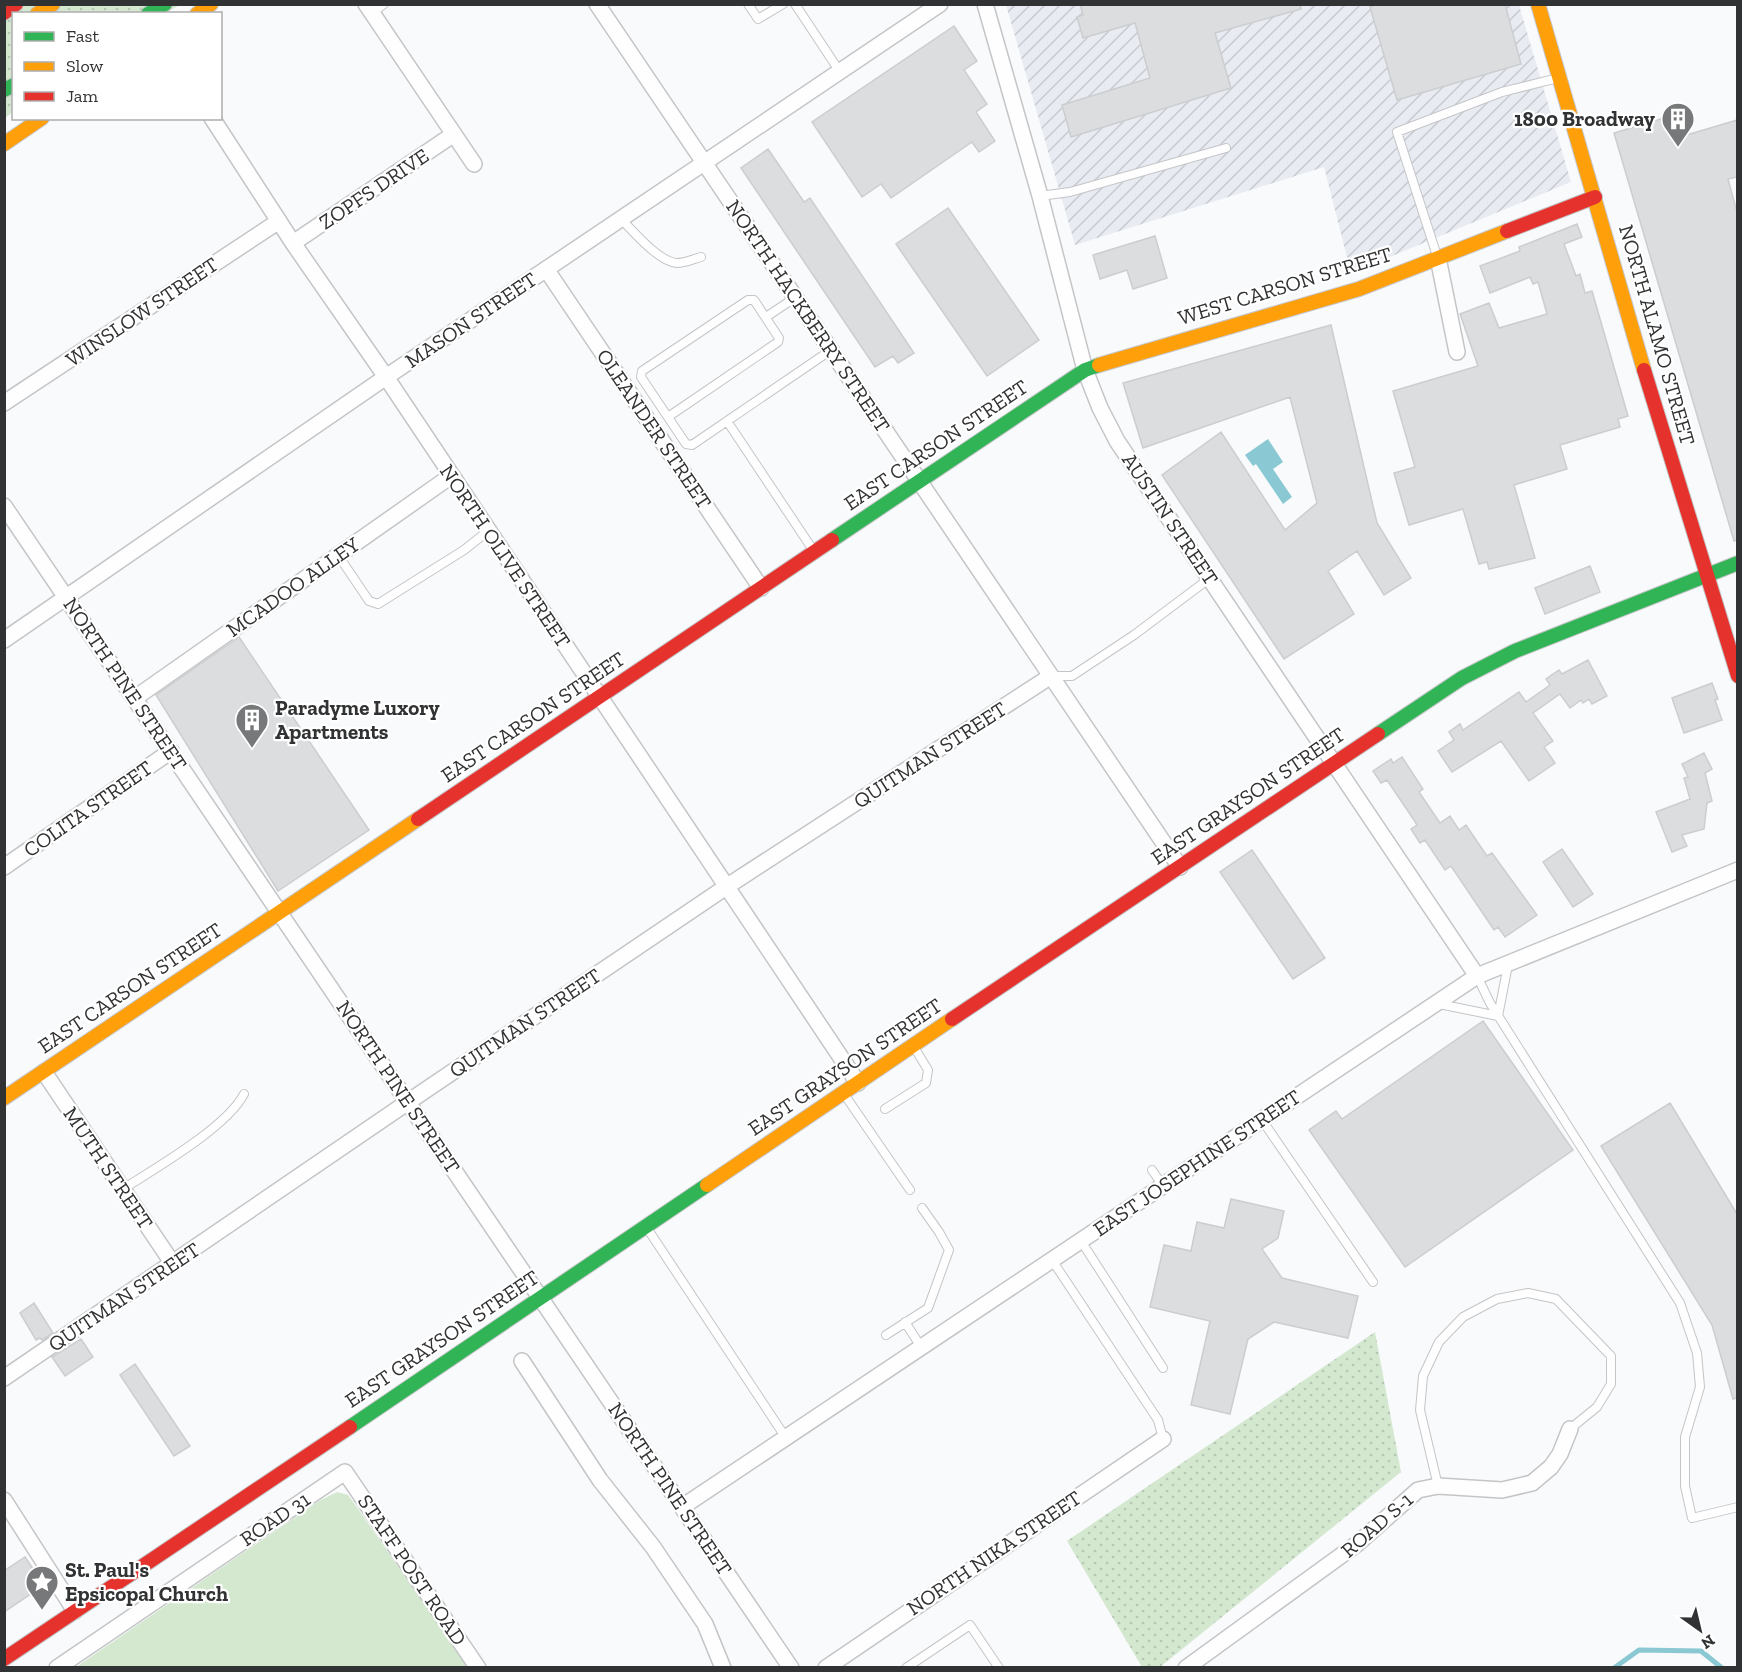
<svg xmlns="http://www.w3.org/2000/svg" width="1742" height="1672" font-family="'Zilla Slab',serif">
	<defs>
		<pattern id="industrial-furrows" width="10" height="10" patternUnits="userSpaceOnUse" patternTransform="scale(1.5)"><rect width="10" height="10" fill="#e8ebf2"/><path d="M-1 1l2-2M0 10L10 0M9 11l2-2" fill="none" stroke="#c7cad0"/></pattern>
		<pattern id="grass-dots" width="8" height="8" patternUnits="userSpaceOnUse" patternTransform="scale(1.5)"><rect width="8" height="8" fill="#d4e8d0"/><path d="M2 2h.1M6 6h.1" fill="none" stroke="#b6c7b3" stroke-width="1.8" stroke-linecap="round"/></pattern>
	</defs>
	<rect width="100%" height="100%" fill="#f9fafc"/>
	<path fill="url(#industrial-furrows)" d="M1006,5H1519L1571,182L1351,273L1324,167L1075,245Z"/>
	<path fill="url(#grass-dots)" d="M5,5H180L165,13L14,14L13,112L5,118Z
		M1375,1332L1401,1472L1160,1667H1142L1067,1541Z"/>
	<path fill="#d4e8d0" d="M337,1492L348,1495L354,1503L468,1667H76L319,1501Z"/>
	<path fill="#8ac9d3" d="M1268,439L1283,462L1273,469L1292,497L1283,504L1256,464L1253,466L1245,455Z"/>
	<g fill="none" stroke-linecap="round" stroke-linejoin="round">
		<path stroke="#8ac9d3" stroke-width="5" d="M1614,1668L1639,1650L1701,1651L1722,1668"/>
	</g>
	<path fill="#dcdddf" stroke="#cccdcf" stroke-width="1.5" d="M1080,4H1300L1301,9L1215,33L1231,88L1071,137L1062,105L1150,78L1135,23L1083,38L1077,17L1083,15Z
		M1378,4H1505L1521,64L1397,100L1370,7Z
		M954,26L977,61L964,70L987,104L976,112L995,141L979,152L972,142L891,198L881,184L862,197L812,122Z
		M1667,117L1673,139L1737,120V177L1728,179L1737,212V540L1734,541L1614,133Z
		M768,149L804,202L810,198L914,353L898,363L893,356L875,367L741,168Z
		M948,208L1039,340L987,376L896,244Z
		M1577,224L1582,237L1564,244L1576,276L1580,274L1585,293L1592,291L1628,416L1618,419L1620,427L1560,445L1567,469L1514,485L1535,558L1489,569L1487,562L1479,564L1463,509L1409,525L1394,473L1415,467L1393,391L1478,366L1460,314L1489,303L1499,328L1547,314L1538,282L1533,284L1530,277L1490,293L1480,266L1520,251L1519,247Z
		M1155,236L1167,278L1133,289L1127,270L1100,279L1093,255Z
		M1331,325L1377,523L1411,578L1384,595L1357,551L1328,571L1354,614L1284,659L1162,475L1221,432L1285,530L1317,503L1290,397L1143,448L1123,383Z
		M1590,566L1600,592L1545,614L1535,588Z
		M239,637L369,830L278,891L156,695Z
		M1588,660L1607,696L1592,704L1589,699L1583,703L1581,700L1570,708L1560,694L1533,713L1553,741L1544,747L1555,763L1529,781L1501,741L1452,772L1438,751L1454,740L1449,732L1460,724L1463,730L1519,692L1526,702L1550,685L1546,679L1559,670L1562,674Z
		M1712,683L1718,699L1715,700L1722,720L1684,733L1672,698Z
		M1704,753L1712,769L1705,773L1712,801L1707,803L1704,829L1682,835L1687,846L1672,852L1656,812L1690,799L1684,778L1688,777L1682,764Z
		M1402,757L1423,789L1419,792L1440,823L1450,816L1459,830L1466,825L1487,856L1492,853L1537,915L1505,937L1498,927L1494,930L1451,866L1445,870L1425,840L1420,843L1411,829L1417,825L1414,820L1387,780L1381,783L1373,771L1391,759L1393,763Z
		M1562,849L1593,894L1573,907L1543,862Z
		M1252,850L1325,958L1293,979L1220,872Z
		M1483,1021L1573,1150L1405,1267L1309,1130L1336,1111L1342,1119Z
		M1670,1103L1737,1214V1398L1733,1399L1712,1325L1601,1146Z
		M1231,1199L1284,1211L1278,1238L1262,1249L1282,1278L1358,1296L1348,1338L1274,1322L1248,1339L1230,1414L1191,1405L1210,1321L1150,1307L1164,1245L1191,1251L1197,1222L1224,1228Z
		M34,1303L53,1333L42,1340L40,1338L36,1340L20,1313Z
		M81,1339L93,1357L65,1376L52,1357Z
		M135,1364L190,1446L174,1456L120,1375Z
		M25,1557L44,1585L4,1612V1571Z"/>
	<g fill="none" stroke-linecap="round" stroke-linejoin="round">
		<g stroke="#c4c5c7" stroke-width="10">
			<path id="lane" d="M748,4L758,19L783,4
				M795,4L840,72
				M372,13L384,4
				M1040,196L1070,192L1226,148
				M621,219C634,232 659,262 677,263C685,263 693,259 701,257
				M1437,256L1397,132L1502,92L1558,78
				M766,317L796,297
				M668,417L778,342L779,338L754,300H748L642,371L641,377L686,444L692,445L831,350
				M727,421L813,550
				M338,555L369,601L378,604L464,550L488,531
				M1051,676H1072L1134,635L1210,578
				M1477,976L1490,1003L1680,1303L1697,1353L1700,1387L1685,1437V1486L1692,1518L1738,1507
				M1439,1004L1498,1016L1508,965
				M844,1094L910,1190
				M885,1109L926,1083L928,1070L914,1047
				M1262,1120L1373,1282
				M1152,1170L1163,1186
				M123,1189C156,1168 227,1127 244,1094
				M647,1228L786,1438
				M1081,1241L1163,1368
				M1052,1260L1158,1420L1163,1439
				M905,1322L921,1347
				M886,1335L928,1308L949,1250L939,1232L922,1208
				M1438,1486L1420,1410L1423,1376L1439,1342L1463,1317L1497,1299L1528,1293L1556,1299L1611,1356V1384L1597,1407L1570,1429
				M906,1668L970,1625L999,1668"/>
		</g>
		<g stroke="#c4c5c7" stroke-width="18">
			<path id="street" d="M366,4L474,164
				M597,4L1180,867
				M985,4L1040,196L1085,370L1100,408L1117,441L1477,976
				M212,118L293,243L386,377L858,1083
				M293,243L454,134
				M1438,258L1457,352
				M546,269L761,588
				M4,403L279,221
				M4,506L791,1668
				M4,640L386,377L940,4
				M135,698L451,476
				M4,867L171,751
				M44,1072L173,1264
				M522,1361L600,1480L653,1547L705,1624L723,1668
				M4,1378L408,1102L726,887L1051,676
				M4,1500L75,1611
				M682,1507L1477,976L1738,870
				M57,1668L345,1472L478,1668
				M826,1668L1163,1439
				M1186,1668L1357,1544L1418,1490L1438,1486L1502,1490L1532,1483L1551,1467L1560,1454L1570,1429"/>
		</g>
		<g stroke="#c4c5c7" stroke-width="16">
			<path id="fast" d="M148,14L165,4
				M4,90L14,85
				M832,540L1085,370L1099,365
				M1378,734L1462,678L1515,651L1738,563
				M350,1427L707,1185"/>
		</g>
		<g stroke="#c4c5c7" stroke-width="16">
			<path id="slow" d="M1538,4L1644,370
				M37,14L53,4
				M197,14L211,4
				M4,144L42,118
				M1099,365L1359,289L1507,231
				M4,1098L418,819
				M707,1185L952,1019"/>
		</g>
		<g stroke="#c4c5c7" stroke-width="16">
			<path id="jam" d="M4,13L16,4
				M1507,231L1595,197
				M1644,370L1738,676
				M418,819L832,540
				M952,1019L1378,734
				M4,1659L350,1427"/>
		</g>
		<use href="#lane" stroke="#fefeff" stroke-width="8"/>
		<use href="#street" stroke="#fefeff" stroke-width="15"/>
		<use href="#fast" stroke="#30b455" stroke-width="14"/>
		<use href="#slow" stroke="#ff9f0a" stroke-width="14"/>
		<use href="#jam" stroke="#e5322d" stroke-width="14"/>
	</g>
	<defs>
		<g id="building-pin" transform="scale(1.725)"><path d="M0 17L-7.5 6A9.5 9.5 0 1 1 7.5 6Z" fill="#777879" stroke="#fff"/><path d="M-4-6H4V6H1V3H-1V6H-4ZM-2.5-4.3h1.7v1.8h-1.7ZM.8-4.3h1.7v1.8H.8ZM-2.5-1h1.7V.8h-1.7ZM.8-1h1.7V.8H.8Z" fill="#fff"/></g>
		<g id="sight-pin" transform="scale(1.725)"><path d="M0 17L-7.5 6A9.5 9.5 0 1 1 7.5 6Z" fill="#777879" stroke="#fff"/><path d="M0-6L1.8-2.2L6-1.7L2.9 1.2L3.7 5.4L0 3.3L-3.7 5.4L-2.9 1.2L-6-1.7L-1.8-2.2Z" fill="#fff"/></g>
	</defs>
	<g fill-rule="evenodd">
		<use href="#building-pin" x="1678" y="119"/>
		<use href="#building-pin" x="252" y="720"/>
		<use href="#sight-pin" x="42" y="1582"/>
	</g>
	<g text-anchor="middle" stroke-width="4.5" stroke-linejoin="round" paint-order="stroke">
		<g font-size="21" font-weight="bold" fill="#313233" stroke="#fff" text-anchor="start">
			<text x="1655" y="126" text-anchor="end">1800 Broadway</text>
			<text x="275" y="715">Paradyme Luxory<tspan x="275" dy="24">Apartments</tspan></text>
			<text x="65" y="1577">St. Paul's<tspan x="65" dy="24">Epsicopal Church</tspan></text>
		</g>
		<g font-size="21" fill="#313233" stroke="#fff">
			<text transform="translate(374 189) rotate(-34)" y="7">ZOPFS DRIVE</text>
			<text transform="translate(1285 286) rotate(-17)" y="7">WEST CARSON STREET</text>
			<text transform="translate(142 312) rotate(-34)" y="7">WINSLOW STREET</text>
			<text transform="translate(808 316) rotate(56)" y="7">NORTH HACKBERRY STREET</text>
			<text transform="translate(471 320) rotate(-34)" y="7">MASON STREET</text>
			<text transform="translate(1657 335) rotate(74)" y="7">NORTH ALAMO STREET</text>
			<text transform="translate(654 429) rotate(56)" y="7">OLEANDER STREET</text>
			<text transform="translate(936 445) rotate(-34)" y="7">EAST CARSON STREET</text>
			<text transform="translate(1170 519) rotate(56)" y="7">AUSTIN STREET</text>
			<text transform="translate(505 556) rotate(56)" y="7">NORTH OLIVE STREET</text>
			<text transform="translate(293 587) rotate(-35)" y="7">MCADOO ALLEY</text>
			<text transform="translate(125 684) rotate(56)" y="7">NORTH PINE STREET</text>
			<text transform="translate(533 717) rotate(-34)" y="7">EAST CARSON STREET</text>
			<text transform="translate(930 755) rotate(-33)" y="7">QUITMAN STREET</text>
			<text transform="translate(1248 796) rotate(-34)" y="7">EAST GRAYSON STREET</text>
			<text transform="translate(88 809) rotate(-35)" y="7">COLITA STREET</text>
			<text transform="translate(130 988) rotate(-34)" y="7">EAST CARSON STREET</text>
			<text transform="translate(525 1023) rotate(-34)" y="7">QUITMAN STREET</text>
			<text transform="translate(845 1067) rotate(-34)" y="7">EAST GRAYSON STREET</text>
			<text transform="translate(398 1087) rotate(56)" y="7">NORTH PINE STREET</text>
			<text transform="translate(1197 1163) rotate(-34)" y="7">EAST JOSEPHINE STREET</text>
			<text transform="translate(108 1168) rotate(56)" y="7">MUTH STREET</text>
			<text transform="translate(124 1297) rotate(-34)" y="7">QUITMAN STREET</text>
			<text transform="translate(442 1339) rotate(-34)" y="7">EAST GRAYSON STREET</text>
			<text transform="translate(670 1489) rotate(56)" y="7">NORTH PINE STREET</text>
			<text transform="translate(275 1519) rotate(-34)" y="7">ROAD 31</text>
			<text transform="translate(1377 1525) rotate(-41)" y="7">ROAD S-1</text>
			<text transform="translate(994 1553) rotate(-34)" y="7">NORTH NIKA STREET</text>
			<text transform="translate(412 1570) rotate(56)" y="7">STAFF POST ROAD</text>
		</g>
	</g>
	<rect width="1742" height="1672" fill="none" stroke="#313233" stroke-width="12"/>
	<rect x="12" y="12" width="210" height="108" fill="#ffffff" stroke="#adadad" stroke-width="1.5"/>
	<rect x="24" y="32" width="30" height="9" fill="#30b455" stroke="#adadad" stroke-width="1.5"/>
	<text x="66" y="42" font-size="18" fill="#313233">Fast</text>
	<rect x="24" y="62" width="30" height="9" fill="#ff9f0a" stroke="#adadad" stroke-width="1.5"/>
	<text x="66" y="72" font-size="18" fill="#313233">Slow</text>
	<rect x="24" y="92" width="30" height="9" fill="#e5322d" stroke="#adadad" stroke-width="1.5"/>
	<text x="66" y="102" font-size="18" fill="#313233">Jam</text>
	<g transform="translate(1700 1630) rotate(146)" stroke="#ffffff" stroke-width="4.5" paint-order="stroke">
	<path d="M0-4.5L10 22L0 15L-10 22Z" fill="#313233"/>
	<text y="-9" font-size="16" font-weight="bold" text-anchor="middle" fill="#313233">N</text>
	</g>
</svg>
